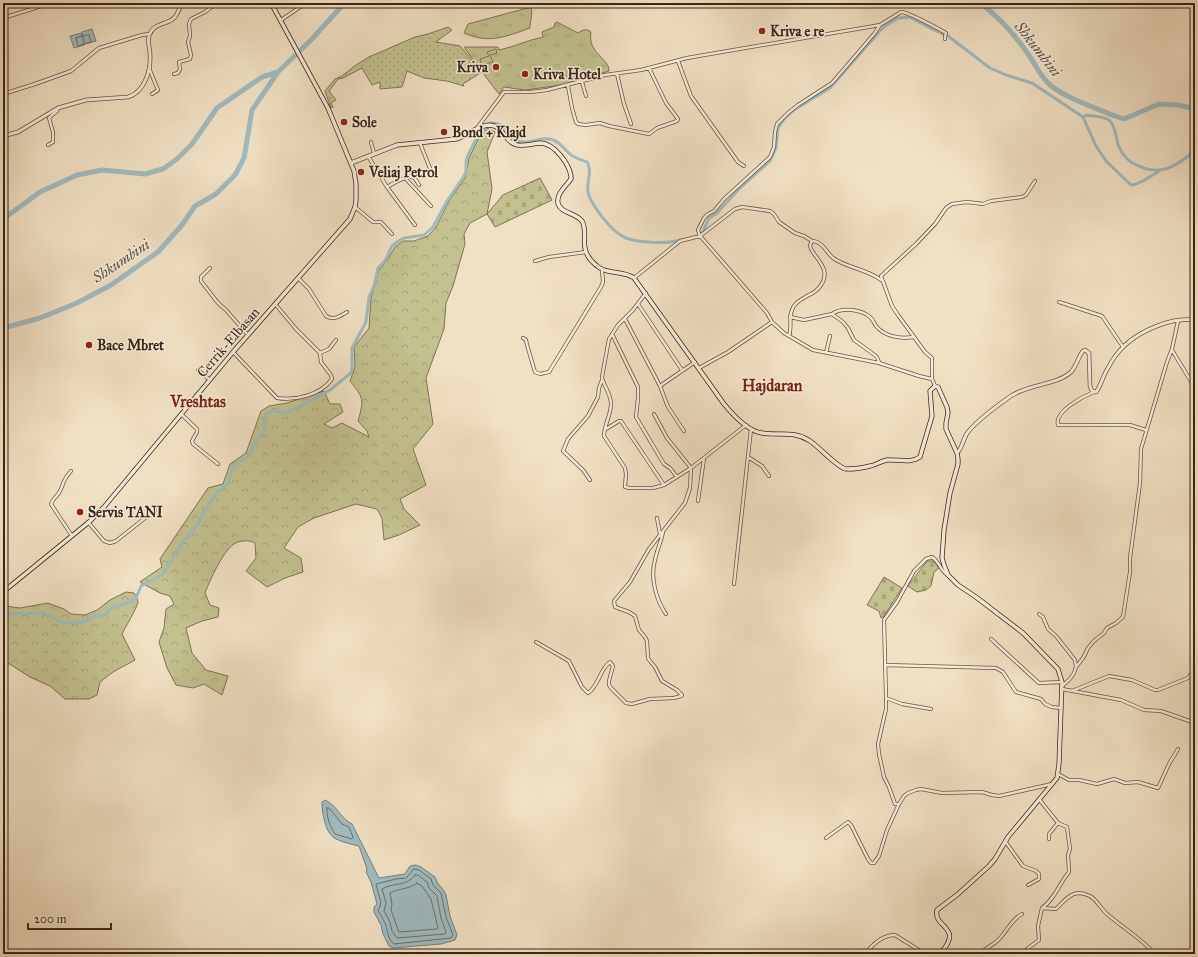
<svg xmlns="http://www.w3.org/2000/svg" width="1198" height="957" font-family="'IM FELL Great Primer',serif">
	<defs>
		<pattern id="grass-dots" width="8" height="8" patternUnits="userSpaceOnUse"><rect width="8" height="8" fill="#c2c18f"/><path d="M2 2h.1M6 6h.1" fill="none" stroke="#a7a67b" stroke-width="1.8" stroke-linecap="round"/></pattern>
		<pattern id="forest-crowns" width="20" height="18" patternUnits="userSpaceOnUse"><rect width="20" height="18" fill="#c2c18f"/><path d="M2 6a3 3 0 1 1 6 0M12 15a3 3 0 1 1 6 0" fill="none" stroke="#a7a67b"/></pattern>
		<pattern id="cemetery-stones" width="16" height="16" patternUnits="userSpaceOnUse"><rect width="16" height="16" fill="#c2c18f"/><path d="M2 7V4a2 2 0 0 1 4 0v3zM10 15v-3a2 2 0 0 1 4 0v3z" fill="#a7a67b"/></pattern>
		<pattern id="park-tufts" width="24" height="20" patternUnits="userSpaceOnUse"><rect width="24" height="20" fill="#c2c18f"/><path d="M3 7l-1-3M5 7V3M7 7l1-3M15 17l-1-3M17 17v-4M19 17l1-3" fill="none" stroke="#a7a67b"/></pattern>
	</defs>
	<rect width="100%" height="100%" fill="#f1e1c4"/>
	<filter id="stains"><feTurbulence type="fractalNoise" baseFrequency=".005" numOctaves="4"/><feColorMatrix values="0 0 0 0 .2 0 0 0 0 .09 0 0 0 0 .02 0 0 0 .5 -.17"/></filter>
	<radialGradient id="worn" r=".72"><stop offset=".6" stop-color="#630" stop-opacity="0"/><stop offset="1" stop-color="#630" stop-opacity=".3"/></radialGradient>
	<path fill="url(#grass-dots)" stroke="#7e7354" d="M448,27L452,30L436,42L460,46L482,72L463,84L464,86L447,81L424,78L407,71L402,87L380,89V82L372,85L362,68L343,78L338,79L329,91L336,100L331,103L333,107L331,108L325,91L335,79L342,76L356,65L369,57L415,37L428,34Z"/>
	<path fill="url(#forest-crowns)" stroke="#7e7354" d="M487,128L495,132L487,152L492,189L487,214L470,223L464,234L465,244L453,286L446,303L444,329L426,378L433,424L413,449L426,485L400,499L404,509L420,525L399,535L384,540L382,518L377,509L356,504L314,518L298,527L284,548L301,558L303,572L285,578L267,587L246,571L256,558L255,543C250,540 239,540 234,544C223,551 210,580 205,593L210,605L219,608L218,617L202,621L186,628L192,653L206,670L228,676L222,695L204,684L193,688L176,685L167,668L159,642L164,628L166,609L174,604L170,596L160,593L140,582L162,567L160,559L208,488L223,484L230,464L246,453L261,411L269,406L287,403L324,391L330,404H340L343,412L324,424L332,428L342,423L369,437L367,431L358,421C364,400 364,398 350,381L355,367L354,347L369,328L371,298L379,270L388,259L395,247L403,241H414L428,236L436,227L449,201L465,178L469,158L477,141Z
		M126,592L134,593C135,595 138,599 138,602C138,606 125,628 122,634L135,660L113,672L100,682L97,695L89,699H65L50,686L30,677L8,663H3V604L5,606L20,608L48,603L64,609L71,614L85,615L97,610L110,600Z"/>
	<path fill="url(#cemetery-stones)" stroke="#7e7354" d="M540,178L552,200L495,227L487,214L503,195Z
		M927,561H933L939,568L934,572L931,586L926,590L917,592L908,586Z
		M884,577L902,588L884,616L881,618L879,611L867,605Z"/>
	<path fill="url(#park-tufts)" stroke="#7e7354" d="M531,7C533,15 530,20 530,28C505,37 489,44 464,33L468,24Z
		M557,22L578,33C583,30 586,28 591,32C587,53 610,59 609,71L562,85L525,90L504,87L499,94L482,72L464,47H498L499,50C514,47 528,40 543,37L542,32L554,27L555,23Z"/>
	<path fill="#c2c18f" stroke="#7e7354" d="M496,49L497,53L490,55L493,62L482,65L480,59L489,56L487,52Z"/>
	<path fill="#a0bbbf" stroke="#777f7c" d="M92,29L96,41L85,44L82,32Z
		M81,33L84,45L74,48L70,36Z
		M325,800C337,805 340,818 352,824L379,878L405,874L410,866L416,865L421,867L435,877L437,882L444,891L446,895L450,916L457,935L455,940L441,944L393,948L389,946L383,934L381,925L374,912V907L377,904L371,882L366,872L367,869L359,846C351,844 341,842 334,838C325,832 322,812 322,802Z"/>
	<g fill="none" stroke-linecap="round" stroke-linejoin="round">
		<path stroke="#6c706c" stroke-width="1" d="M89,35L91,42L78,46L76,38Z
			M327,808H329L342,824L349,827L353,837L352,839L335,834C330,827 326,815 327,808Z
			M414,869L419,870L431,879L433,885L441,893L446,917L453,935L451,938L394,944C387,939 388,930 385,923C383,919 381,915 378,911L381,903L376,884L396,879L406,878Z
			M415,875H418L427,882L429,888L437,896L441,918L446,932L445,934L397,938L392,931L390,922L384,911L386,903L382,889C394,882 407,887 415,875Z
			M417,883L422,886L431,899L438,928L437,929L399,932L391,910L392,904L390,893C399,888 408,890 417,883Z"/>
		<path stroke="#a0bbbf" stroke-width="3" d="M1083,117L1096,146L1106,161L1131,185C1139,185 1150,176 1158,172
			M702,234L709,218L717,213L739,189L770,161L776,148L778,128L784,119L794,110L830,88L880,31L885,26L898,18L910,17L932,29L948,36L990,68L1006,75L1032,83L1083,117L1087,115C1094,117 1105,116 1110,121C1116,127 1116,140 1119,147C1123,156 1130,163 1139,166C1160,176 1175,167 1192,153
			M3,614L44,613L63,623L82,622L98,615H105L111,608L132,602L136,598L141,586L162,575L183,542L198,524L204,511L217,492L229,483L232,468L239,462L249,456L257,440L262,433L264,429V420L266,414L273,411L286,413L299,407L330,390L351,373L352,369V348L366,322L369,297L374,286L378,268L385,261L392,246L400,240L404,238L424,235L433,227L447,201L464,176L466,171V161L468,155L476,139L484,131L487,124C506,119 506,136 517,141C529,146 542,135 553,140C561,143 564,149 570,154C574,158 581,160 587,162C593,171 586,182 588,192C591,206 613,233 626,238C640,243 667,244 681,240"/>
		<path stroke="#a0bbbf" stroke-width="5" d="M980,3C999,17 1015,35 1028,54C1035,64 1041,77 1049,84C1065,98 1096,108 1115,116L1124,119L1159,104L1178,105L1195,109
			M3,219L40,192L77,175L102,170L145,174L163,169L177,159L192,144L217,108L262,77L278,72
			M3,328L40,318L77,303L111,285L158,252L182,225L195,206L216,194L235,175L244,158L252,110L278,72L311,40L340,8L346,3"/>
		<g stroke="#675443" stroke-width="4">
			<path id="minor" d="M3,18L51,3
				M281,20L306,3
				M678,61L691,96L738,162L744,166
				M149,68L158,90L152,94
				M174,74L178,73L180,69L179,62L190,59L191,55L188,42L190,36L189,24L191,19L205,12L213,6
				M617,74L624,104L631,124
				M582,82L586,96
				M568,86L572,108L576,122L578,124L586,125L600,123L609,126L649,134L657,128L677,121L678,119L666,103L649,68
				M3,94L35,84L71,71L99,48L142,35L149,34
				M3,111V115
				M477,128L504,92H531L547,90L605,75L641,70L687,58L880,25L901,12C908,12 937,28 946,33L945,36V39
				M371,142L374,153
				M420,143L431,171
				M48,145L53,142V132L49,118L57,111L58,108
				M368,156L387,187L415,225
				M405,178L431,206
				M387,187C392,184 407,175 412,177C415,177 417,182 419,185
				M355,207L373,222H381L392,234
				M700,236L735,209L742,207L770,211L774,214L779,222L795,233L804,236L812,241
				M700,237L698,230L704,218L708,214L714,211L724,199L770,157L774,147L775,132L777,124L788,113L798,105L832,83L874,34L880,25
				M535,261L549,257L586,252
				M210,268L201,277V281L218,303L226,310L248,335
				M298,278L309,289L326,316C334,321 340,316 347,312
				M634,278L680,241L696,237H701L767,313L772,322L784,333L813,350L879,363
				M646,293L633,310L618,325L609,339L602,377C602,383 611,393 611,404C611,415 604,425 604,436L625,468L626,474L625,487L630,488H653L664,485L691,468L746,425
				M1059,302L1102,316L1123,347
				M638,304L682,370
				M832,314C842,307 862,309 871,318C873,320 874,323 876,326C885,337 901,339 914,337
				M790,317L804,320L832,314L843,322L848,328L854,340L876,356L878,359L879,363L919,376L932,379
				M625,319L660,386L695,362
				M612,334L638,387V398L636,417L664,464L670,468L677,477
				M789,336C793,325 787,316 794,306C798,300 804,298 809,295C818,291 827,281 824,270C822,263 815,256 811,249L810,245L812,241C821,240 827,253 833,258C847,268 867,269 881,280
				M523,338L526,340L527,345L535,372L540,374L549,372L601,287L603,282L602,270
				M1172,350L1195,388
				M233,352L277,398C295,401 321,395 332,379L331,375L321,362L320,353L296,329L276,305
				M320,353L329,349L336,340
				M826,353L830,336
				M699,368L728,352L772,322
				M198,370L210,380
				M660,386L668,407L684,431
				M935,386L932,379V358L925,352L898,315L892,306L881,276L916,244L935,224L946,208L952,204L967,202L983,204L991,201L1022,197L1026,195L1035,181
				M1094,392C1084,396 1054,411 1058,425H1130L1146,430
				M181,414L197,429V432L192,441L193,444L218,464
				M606,429L619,421H621L664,485
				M748,457L762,466L769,476
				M71,471C62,481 65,481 60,491C58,496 53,498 51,504L72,536
				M590,480L583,470L563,451L568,439L588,416L598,397L599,388L602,380
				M698,501L704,458
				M657,518L660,534
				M88,522L104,541L110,543L116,541L155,510
				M663,532C661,542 657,550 655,560C650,577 656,600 666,614
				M948,575C941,572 940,562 932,557L926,559L914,571L897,602L884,620L886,696V709L878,744L879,754L884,777L889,787L895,804H899L904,796L908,793L916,790L921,789L942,793L982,792L992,795L999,796L1052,784
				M734,584L751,429
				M1039,614L1043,617L1048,629L1056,636L1075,660L1076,667L1074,673L1070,679L1062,686
				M991,639L1039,683L1062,682
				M536,642L569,661L582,687L588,693C599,686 599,670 610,662L613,666L609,681V685L611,688L626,703L632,704L650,699L674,698L681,696L682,695L677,690L662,681L655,667L650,661L648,658L647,641L645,637L639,630L635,616L629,612L615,607L614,601L630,582L649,549L685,503L690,488L691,468L667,438L654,414
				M886,665L996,668L1003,672L1016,692L1041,699L1045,704L1052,707L1061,708
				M1076,667L1083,658L1088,648L1094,641L1104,633L1107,628L1116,623L1123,617L1130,572V558L1140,483L1141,449L1167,362L1172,349L1178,321
				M1062,689L1121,700L1144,710L1161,711L1195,723
				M1072,691L1109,676L1132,680L1155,690H1158L1188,678L1195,669
				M886,698L902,704L931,709
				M1058,774L1069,780H1079L1097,784L1114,779L1125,783L1138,782L1158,788L1169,764L1178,749
				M826,838L848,822L851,825L868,859L871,863H874L879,856L887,830L899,804
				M1049,839V834L1058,823
				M1005,841L1023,866L1036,871L1039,874V879L1028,885
				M1042,908L1056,909C1062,903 1069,894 1078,893C1082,893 1086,894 1090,896C1097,900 1101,909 1107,914C1123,928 1141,938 1155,954
				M865,954C872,945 883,935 895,935L922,952L925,953L942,951
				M981,954C985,948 991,946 996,942C1006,934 1011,919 1022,914
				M1023,954L1027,949L1039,940L1038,926L1042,908C1055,899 1059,884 1069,872L1068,855L1070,849L1067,827L1058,823L1039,799"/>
		</g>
		<g stroke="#675443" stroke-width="4.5">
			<path id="tertiary" d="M205,3L213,6L221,3
				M3,136L18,132L58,108L86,100L128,97C145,92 151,70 150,54C150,48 147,41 149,36C154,21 167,26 175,17C178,13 180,7 182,3
				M957,453C963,447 963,438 968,432C978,420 998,405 1011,396C1029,384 1057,385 1071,372C1077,365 1078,357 1083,351L1085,350L1089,353L1090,386L1092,391L1096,392C1101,386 1103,375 1108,368C1112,360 1118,352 1124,346C1141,330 1172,317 1195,320"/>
		</g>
		<g stroke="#392518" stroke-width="5">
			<path id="secondary" d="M351,163L397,145L456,139C468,136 477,125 490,125C503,126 504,140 514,144C523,148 532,143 541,143C555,144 569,164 571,176V179C566,186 556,194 558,203C560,213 576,213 582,221C587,229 583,240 585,248C586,255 592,262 597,266C607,275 623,270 634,278L724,404C733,415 747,431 762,433C780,436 793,430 810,441C818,446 838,468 846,469C852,469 863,468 870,466C876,465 881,461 887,460C898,459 910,464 920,457L932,416L930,391L935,386L938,387L947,407L948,413L946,423V429L957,453L958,459V464L950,493L944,530L942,558L944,565L948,575L958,585L976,597L1023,633L1058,669L1062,682L1059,764L1057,778L1008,837L995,859L989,866L958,894L937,910C933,929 965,926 940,954
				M3,592L89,522L104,507L233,352L350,219L355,207L356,200V184L354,171L328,108L271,3"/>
		</g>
		<use href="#minor" stroke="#f6ecd9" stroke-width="2.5"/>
		<use href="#tertiary" stroke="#f6ecd9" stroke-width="3"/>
		<use href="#secondary" stroke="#f6ecd9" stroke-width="3.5"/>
	</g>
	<g fill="#8f2418" stroke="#f6ecd9" stroke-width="1.5">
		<circle cx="762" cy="31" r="4"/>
		<circle cx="496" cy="67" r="4"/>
		<circle cx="525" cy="74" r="4"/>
		<circle cx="344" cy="122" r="4"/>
		<circle cx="444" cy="132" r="4"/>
		<circle cx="361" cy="172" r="4"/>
		<circle cx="89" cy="345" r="4"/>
		<circle cx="80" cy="512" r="4"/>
	</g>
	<g text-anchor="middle" stroke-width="3" stroke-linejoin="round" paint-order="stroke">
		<g font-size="14" font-weight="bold" fill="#392518" stroke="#f6ecd9" text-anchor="start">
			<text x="770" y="36">Kriva e re</text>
			<text x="488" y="72" text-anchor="end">Kriva</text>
			<text x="533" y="79">Kriva Hotel</text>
			<text x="352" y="127">Sole</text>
			<text x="452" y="137">Bond + Klajd</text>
			<text x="369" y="177">Veliaj Petrol</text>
			<text x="97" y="350">Bace Mbret</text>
			<text x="88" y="517">Servis TANI</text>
		</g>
		<g font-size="14" fill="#392518" stroke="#f6ecd9">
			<text transform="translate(228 342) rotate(-49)" y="5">Cerrik-Elbasan</text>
		</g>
		<g font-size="15" font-style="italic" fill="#58524a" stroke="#f6ecd9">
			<text transform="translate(1038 49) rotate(52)" y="5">Shkumbini</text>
			<text transform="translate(121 261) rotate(-34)" y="5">Shkumbini</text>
		</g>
		<g font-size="16" font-weight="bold" fill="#7a1f14" stroke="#f6ecd9">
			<text x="772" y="391">Hajdaran</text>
			<text x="198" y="407">Vreshtas</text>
		</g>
	</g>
	<rect width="1198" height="957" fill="none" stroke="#f1e1c4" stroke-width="16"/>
	<rect x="4" y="4" width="1190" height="949" fill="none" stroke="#392518" stroke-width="2"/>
	<rect x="8" y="8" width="1182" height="941" fill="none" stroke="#392518"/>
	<path d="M28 923v6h83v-6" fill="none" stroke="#392518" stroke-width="2"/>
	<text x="34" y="923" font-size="12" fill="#392518" stroke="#f6ecd9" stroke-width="3" paint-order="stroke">200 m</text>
	<rect width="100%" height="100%" filter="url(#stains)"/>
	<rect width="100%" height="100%" fill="url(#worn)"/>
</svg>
